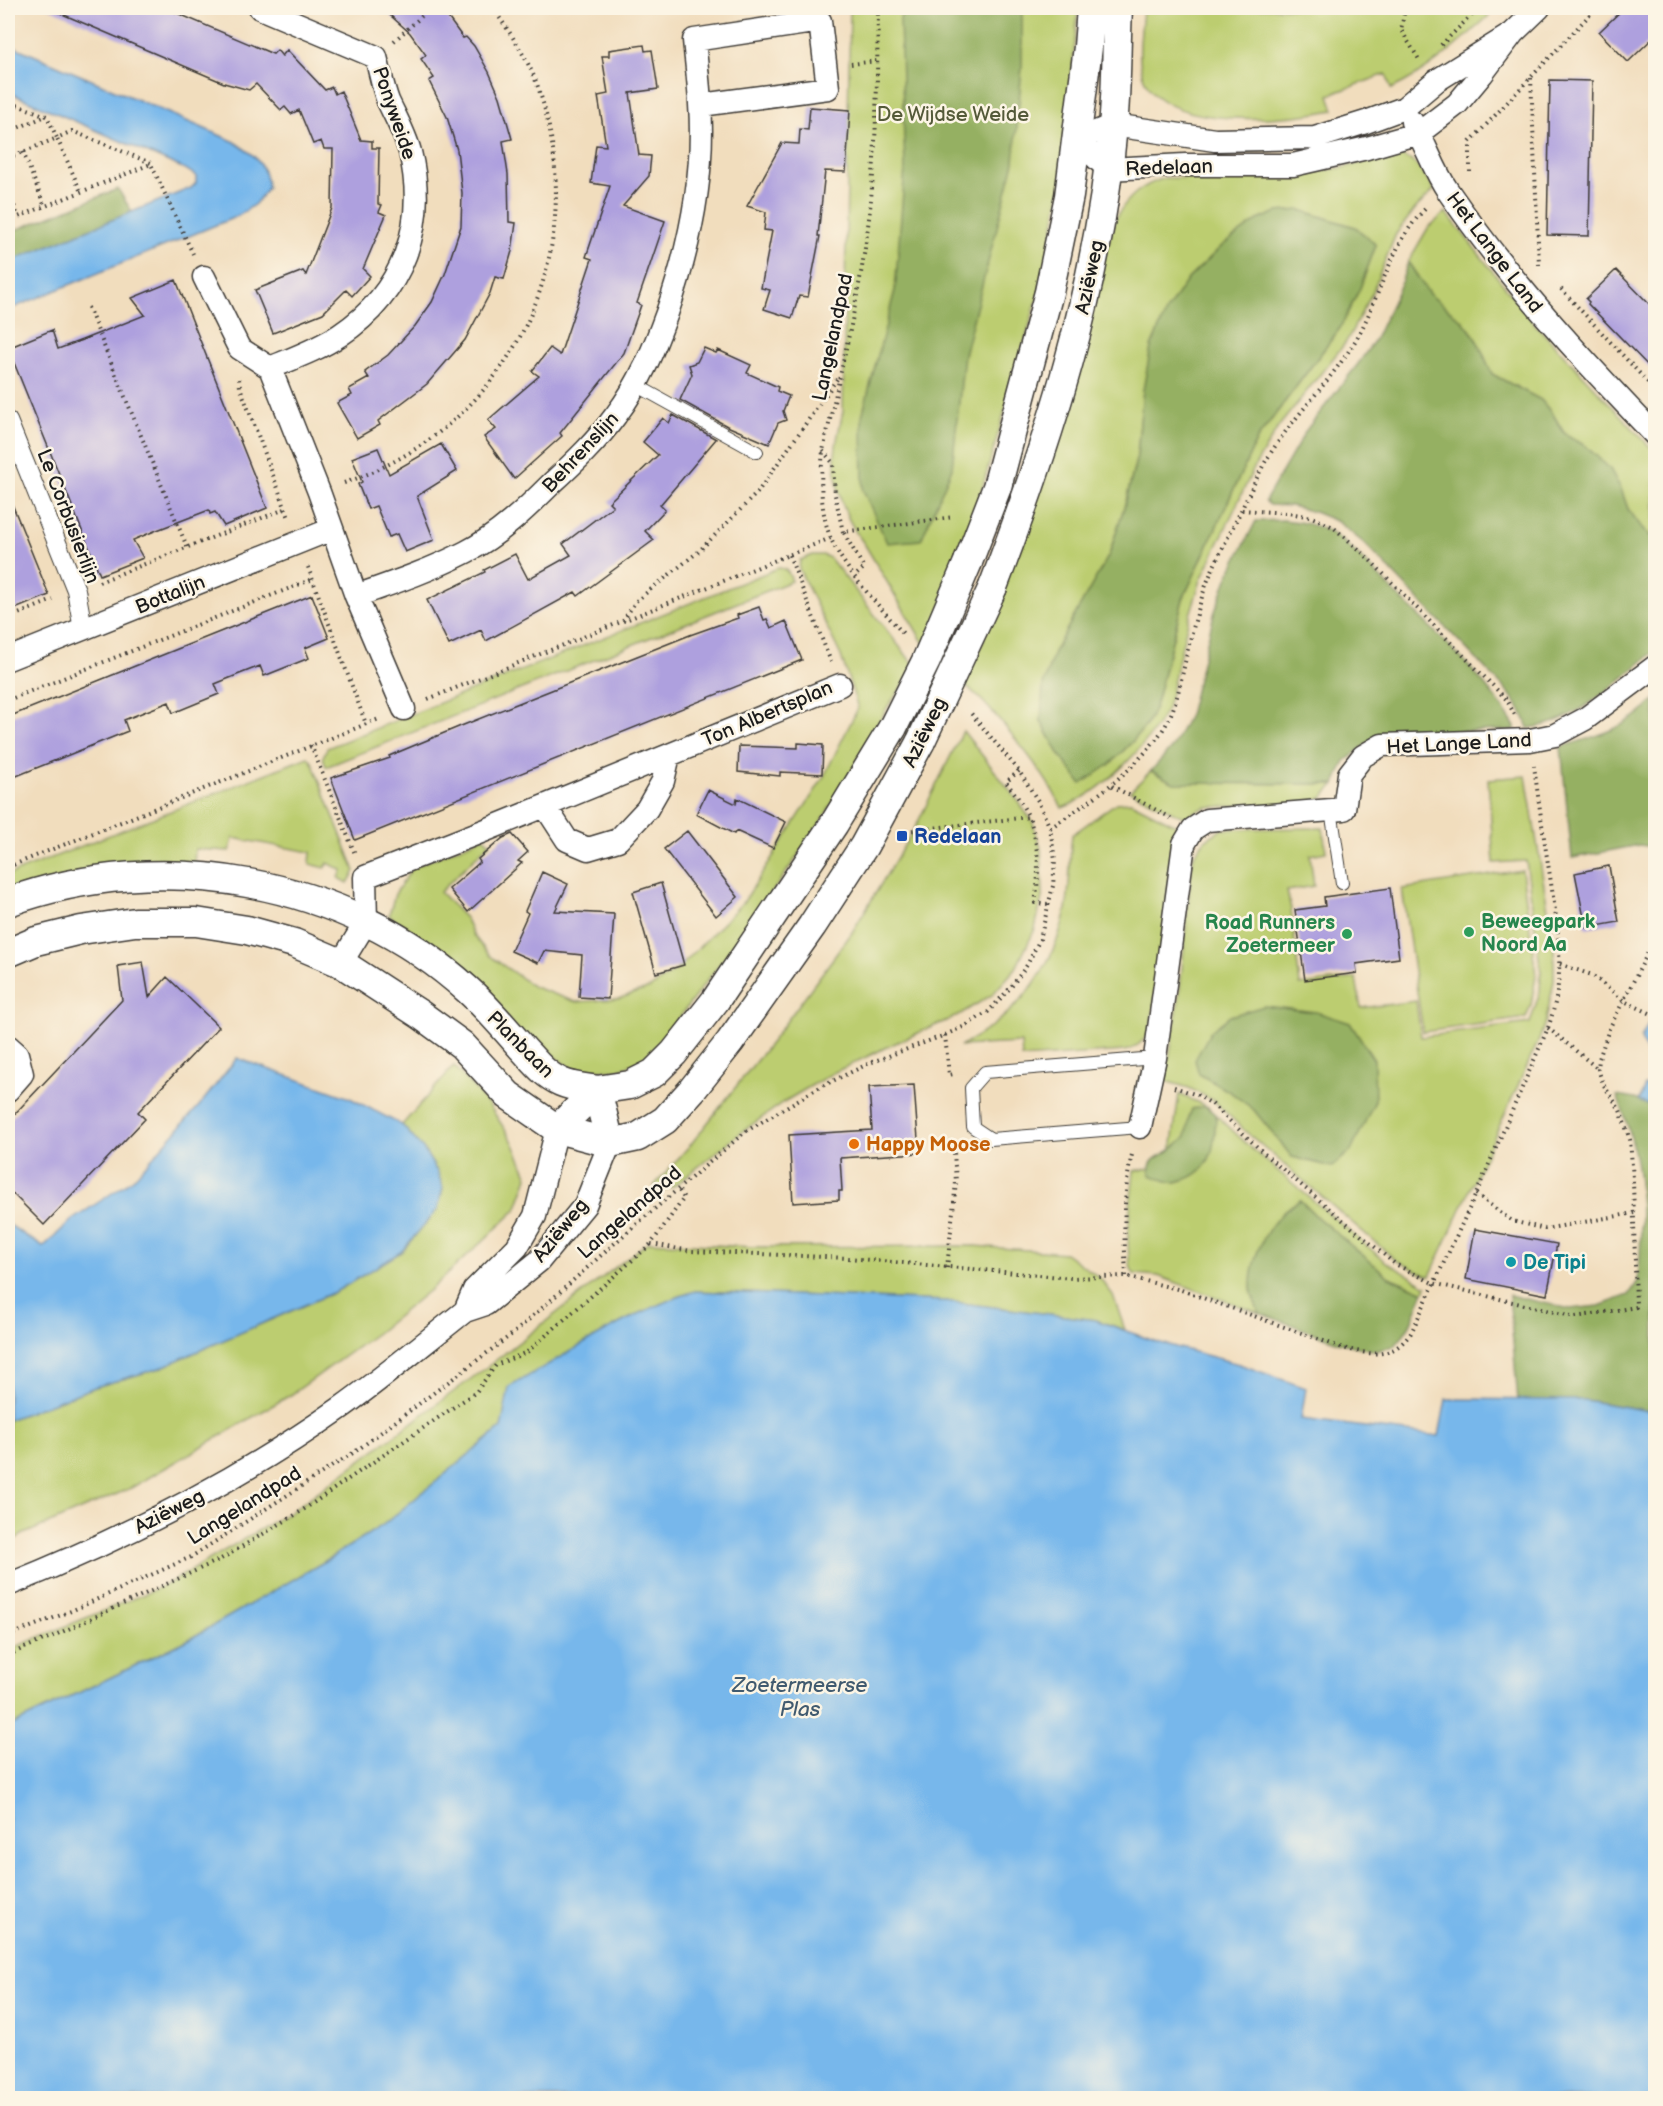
<svg xmlns="http://www.w3.org/2000/svg" width="1663" height="2106" font-family="'Balsamiq Sans',sans-serif">
	<rect width="100%" height="100%" fill="#fcf5e5"/>
	<filter id="ink" filterUnits="userSpaceOnUse"><feTurbulence type="fractalNoise" baseFrequency=".0167" numOctaves="2"/><feDisplacementMap in="SourceGraphic" scale="12" xChannelSelector="R" yChannelSelector="G"/><feConvolveMatrix kernelMatrix="1 2 1 2 8 2 1 2 1" color-interpolation-filters="sRGB"/></filter>
	<filter id="wash" filterUnits="userSpaceOnUse"><feTurbulence type="fractalNoise" baseFrequency=".008" numOctaves="4" result="noise"/><feDisplacementMap in="SourceGraphic" scale="24" xChannelSelector="R" yChannelSelector="G"/><feGaussianBlur stdDeviation="1.35" result="paint"/><feColorMatrix in="noise" values="0 0 0 0 0 0 0 0 0 0 0 0 0 0 0 0 0 1.4 0 .05"/><feComposite in="paint" operator="in"/></filter>
	<g filter="url(#wash)">
		<rect width="100%" height="100%" fill="#f1ddbd"/>
		<path fill="#bccd70" stroke="#6c7446" stroke-width="1.5" fill-rule="evenodd" d="M850,8H1078L1062,184L1044,276L971,527L926,647L865,545C846,521 836,493 835,462C834,446 840,427 843,411Z
			M1143,8H1483L1490,15C1459,43 1430,71 1391,89L1386,74L1329,95L1334,110C1288,119 1170,132 1145,81C1135,60 1142,30 1143,8Z
			M1394,154C1416,158 1423,172 1434,190L1416,208L1396,234L1371,295L1346,342L1279,426L1256,464L1201,580L1188,621L1167,709C1148,746 1101,794 1062,808C1045,774 1021,745 997,717C986,705 977,693 963,685L983,641L1116,218C1127,197 1142,185 1165,178H1278L1346,167ZM1300,210L1355,227L1376,245L1360,288L1340,328L1257,439L1183,599L1155,707L1147,724L1132,742L1109,765L1081,783L1060,755L1041,721L1054,652L1109,555L1126,501L1137,456L1143,390L1188,279L1223,245L1258,220Z
			M1446,212L1532,321L1655,452V540L1643,529L1628,509L1621,489L1587,447L1564,433L1554,416L1541,400L1492,374L1476,338L1463,321L1429,294L1408,262L1428,228Z
			M813,555H823L830,558L910,660L918,665L888,706L845,783L814,833L744,932L660,1043L643,1060L618,1070H574L533,1043L389,915L395,894L412,868L483,837L490,843L440,892L466,919L473,935L490,956L534,987L576,1002L618,999L650,988L678,969L745,900L822,780L858,708L841,656L799,569L800,560Z
			M778,568C787,568 789,573 792,581L326,767L323,757L327,748Z
			M963,731L1016,798L1033,823L1041,848L1043,893L1035,929L1016,968L992,995L957,1016L891,1045L833,1073L787,1100L743,1131L673,1187L664,1190L654,1186L691,1144L775,1037L851,934L916,826Z
			M308,757L312,762L355,871L348,883L339,878L342,870L328,863L325,868L310,864L311,852L233,838L230,851L195,849L194,865L8,891V875Z
			M1151,771L1175,783L1335,784L1322,798L1307,804L1206,807L1194,812L1185,818L1130,791Z
			M1526,776L1554,946V981L1546,1020L1539,1040L1430,1276L1425,1275L1396,1260L1245,1131L1213,1100L1189,1088L1165,1081L1179,999L1192,864L1194,855L1205,840L1222,829L1323,828L1326,852L1310,855L1314,886L1287,891L1291,909L1300,985L1356,978L1361,1008L1416,1001L1421,1037L1530,1023L1540,991L1541,973L1526,861L1494,863L1488,779Z
			M1131,802L1178,826L1172,845L1162,950L1150,1032C1143,1042 1137,1047 1125,1051L1022,1058L1021,1043L960,1046C1017,1016 1053,972 1066,909C1071,884 1069,860 1072,835L1116,803Z
			M1522,870L1536,975L1531,1005L1526,1018L1423,1032L1402,889Z
			M454,1066L489,1105L513,1142L528,1177L516,1210L431,1289L377,1333L292,1394L131,1488L24,1534L8,1543V1420L95,1387L157,1369L337,1291L401,1252L438,1209V1173L424,1150L402,1125Z
			M1179,1094L1208,1107L1252,1149L1386,1262L1427,1286L1424,1292L1389,1277L1318,1218L1300,1200L1272,1225L1261,1246L1253,1268L1251,1289L1259,1313L1158,1276L1134,1274C1122,1260 1132,1191 1134,1171L1169,1165Z
			M648,1242L754,1247L975,1246L1065,1253L1100,1278L1113,1295L1125,1330L1096,1320L945,1301L695,1291C629,1312 570,1353 510,1387L501,1428L383,1525L322,1563L186,1641L8,1727V1650L166,1585L293,1510L491,1364Z"/>
		<path fill="#95b062" stroke="#58663f" stroke-width="1.5" d="M902,8H1022V67L1014,162L964,355L952,468L921,540L887,543L863,490L862,416L895,290L905,168L900,20Z
			M118,189L132,212L8,262V233Z
			M1300,210L1355,227L1376,245L1360,288L1340,328L1257,439L1183,599L1155,707L1147,724L1132,742L1109,765L1081,784L1060,755L1041,721L1043,685L1054,652L1109,555L1126,501L1137,456L1143,390L1151,347L1167,310L1188,279L1223,245L1258,220L1277,212Z
			M1408,262L1429,294L1463,321L1476,338L1492,374L1541,400L1554,416L1564,433L1587,447L1610,469L1621,489L1628,509L1643,529L1655,540V651C1621,679 1574,725 1528,728L1522,712L1509,693L1365,544L1338,522L1314,512L1291,506L1270,505L1265,501L1307,429L1358,364L1374,341L1400,286Z
			M1284,520C1300,522 1314,524 1328,531C1348,542 1373,571 1389,587C1433,631 1483,673 1515,727V730L1392,733L1377,736L1345,761L1335,784L1174,783L1151,771L1173,746L1189,715L1214,614L1228,576L1256,521Z
			M1655,700V847L1639,845L1572,858L1561,747C1600,735 1625,729 1655,700Z
			M1264,1006L1316,1012L1350,1023L1374,1060L1375,1101L1351,1151L1332,1167L1292,1157L1253,1109L1230,1092L1199,1074L1195,1060L1211,1031L1230,1016Z
			M1617,1096L1635,1099L1655,1108V1412L1585,1400L1518,1401L1509,1295L1570,1309L1599,1306L1629,1295L1638,1281C1644,1215 1643,1158 1617,1096Z
			M1205,1106L1216,1114C1215,1140 1215,1169 1186,1179C1182,1180 1177,1183 1173,1182C1165,1182 1157,1177 1150,1175C1147,1159 1159,1157 1170,1150C1176,1146 1181,1141 1186,1136L1189,1117L1192,1109Z
			M1300,1200L1318,1218L1389,1277L1424,1292L1410,1325L1400,1340L1394,1346L1376,1351L1341,1343L1259,1313C1256,1305 1251,1295 1251,1286C1251,1253 1271,1216 1300,1200Z"/>
		<path fill="#77b7eb" stroke="#4a6a84" stroke-width="1.5" d="M8,44L233,141C255,156 264,160 268,188L255,204L238,216L8,310V262L191,188L196,183V176L187,170L8,92Z
			M1655,1010V1077L1653,1075L1641,1038Z
			M237,1058L350,1098L402,1125L424,1150L438,1173L443,1188L438,1209L401,1252L337,1291L157,1369L95,1387L8,1420V1224L43,1247L72,1220L133,1179L199,1106Z
			M1645,1085L1655,1089V1108L1639,1101Z
			M695,1291L945,1301L1096,1320L1157,1342L1239,1364L1306,1388L1301,1419L1439,1436L1446,1399L1585,1400L1655,1412V2098H8V1727L186,1641L322,1563L383,1525L501,1428L509,1387C570,1353 629,1312 695,1291Z"/>
		<g id="blocks">
			<path fill="#aea0de" d="M48,8H165L273,54L277,50L282,56L287,50L325,90L332,87L335,94L341,91L361,140L372,141V148H379L378,204L382,205L379,212L386,215L363,269L370,276L352,296L346,290L323,313L273,333L255,290L303,271L306,275L332,208L333,149H324L321,141L313,144L299,110L291,114L285,107L281,110L256,84L249,90L224,83Z
				M382,8H441L463,38L466,37L474,46L489,72L500,97L512,139L503,141L508,174L509,222L516,223L512,251L504,279L495,277L490,293L465,340L427,384L378,421L380,425L357,438L337,403L352,395L349,389L369,378L365,372L388,355L415,326L432,302L445,274L461,226L462,193L457,150L447,117L429,81L434,78L421,59L426,55L410,33Z
				M1624,8H1656V35L1628,62L1599,32Z
				M644,45L645,51L652,50L658,89L630,93L639,155L651,156L649,176L623,206L665,221L637,303L641,305L624,353L560,433L562,436L514,479L484,437L496,429L488,420L539,376L532,371L550,348L560,355L592,259L586,257L610,186L591,183L596,145L606,146L598,96L608,94L602,56H609V50Z
				M1550,80L1592,81L1589,236L1547,235Z
				M810,107L850,110L846,172L825,171L818,236H820L808,297L799,296L792,318L764,309L770,290L761,288L772,231L764,230L766,212L747,206L782,143L799,144L800,129L808,130Z
				M1616,270L1656,311V374L1588,304L1589,302L1586,299Z
				M176,280L267,508L224,526L215,512L210,514L209,510L157,530L133,540L143,558L100,575L8,348L52,330L58,349L82,340L145,315L132,298Z
				M704,348L716,353L718,350L751,365L747,373L778,387L777,391L789,396L783,411L786,420L778,423L769,444L727,426L680,400L692,374L689,365L697,362Z
				M673,415L716,439L660,505L665,510L645,531L654,540L578,596L575,592L486,641L481,630L449,645L427,600L485,572L484,570L515,554L528,579L571,555L563,544L613,506L609,502L658,455L643,442L663,418L669,423Z
				M441,444L457,471L417,496L434,540L405,552L397,534L389,537L376,506L368,509L358,484L362,482L352,458L378,448L389,474Z
				M8,494L49,595L8,612Z
				M312,595L329,638L305,648L309,658L264,676L260,666L237,675L215,684L219,694L173,713L169,702L124,720L128,731L14,777L8,761V717Z
				M759,607L764,620L767,619L771,628L786,621L802,660L355,840L331,778L390,758L389,756L461,726L690,635L738,618L737,615Z
				M798,743L823,745L822,774L780,772V776L738,772L739,746L798,748Z
				M708,790L736,804L737,798L786,822L773,848L736,831L734,834L696,814Z
				M687,831L738,897L716,916L664,849Z
				M512,834L528,852L518,861L522,863L468,912L449,889L480,862L478,859L503,838Z
				M1609,866L1619,922L1586,928L1575,873Z
				M542,872L568,884L555,911L614,914L608,999L579,997L582,955L544,951L538,963L511,951L528,913L525,911Z
				M661,883L684,965L656,973L633,892Z
				M1390,888L1399,958L1356,964L1357,973L1305,980L1295,910L1325,906L1324,897Z
				M143,962L149,997L167,977L219,1027L138,1112L145,1119L44,1225L8,1189V1121L122,1000L118,966Z
				M914,1085L919,1153L840,1158L842,1191H839V1200L793,1203L789,1135L872,1130L869,1087Z
				M1475,1229L1557,1244L1547,1295L1466,1279Z"/>
		</g>
	</g>
	<g filter="url(#ink)">
		<use href="#blocks" fill-opacity="0" stroke="#3c3934" stroke-width="1.5"/>
		<g fill="none" stroke-linecap="round" stroke-linejoin="round">
			<g stroke="#3c3934" stroke-width="14">
				<path id="service" d="M636,385L757,452
					M1331,810L1342,883
					M1140,1127L991,1139L973,1127L971,1088L985,1072L1155,1058"/>
			</g>
			<g stroke="#3c3934" stroke-width="20">
				<path id="pedestrian" d="M8,421L76,590L83,628"/>
			</g>
			<g stroke="#3c3934" stroke-width="25">
				<path id="minor" d="M260,8L376,57C380,72 383,88 388,101C396,118 405,134 410,152C428,224 403,293 340,335C319,349 294,358 270,368
					M1513,33L1436,81L1404,108L1366,122L1315,138L1215,140L1113,125L1077,140L1108,169L1185,165H1293L1367,148L1419,133L1457,104L1482,74L1513,33L1539,8
					M1412,122C1426,144 1433,169 1448,191C1509,280 1581,358 1656,436
					M204,277L239,348L270,368L319,492L356,596L404,709
					M356,596C393,583 431,570 466,552C498,536 526,509 551,484C575,462 597,441 616,415C639,385 654,349 667,313C690,246 705,175 700,104C699,83 696,61 694,40L820,21L828,88L701,105
					M8,659L332,529
					M545,806L567,840L588,849L618,840L647,809L663,781L669,755
					M341,963L366,922L365,877L486,830L840,685
					M8,1046L17,1054L22,1074L8,1090
					M1140,1127L1155,1058L1184,844L1193,829L1207,820L1344,809L1349,774L1363,756L1382,745L1530,740L1555,735L1585,719L1656,666
					M465,1311L474,1290L517,1247L535,1216L557,1129
					M8,1585C125,1538 239,1480 342,1407C384,1377 424,1343 465,1311L486,1304L539,1261L585,1205L610,1143"/>
			</g>
			<g stroke="#3c3934" stroke-width="31">
				<path id="tertiary" d="M968,562L997,487L1049,292L1069,196L1088,47L1091,8
					M993,587C1050,438 1099,285 1113,126C1117,87 1116,47 1118,8
					M8,902C162,846 346,879 468,990C488,1008 506,1030 524,1050C536,1063 545,1075 561,1082C572,1087 586,1088 597,1090
					M8,953L36,941L81,930L135,922H196L247,930L294,943L341,963L421,1015L462,1045L508,1095L557,1129L610,1143L638,1137L665,1120L692,1090L730,1042L812,926L864,846L921,741
					M597,1090L610,1143
					M557,1129L597,1090L630,1085L654,1073L674,1053L715,1001L834,824L893,727"/>
			</g>
			<path stroke="#3c3934" stroke-width="4" stroke-dasharray="1.5 4.5" stroke-linecap="butt" d="M878,8C877,77 877,148 869,218C860,296 840,374 823,451C820,479 820,512 831,539C846,573 881,607 905,636
				M1405,8L1401,30L1420,61
				M394,41L431,8
				M1441,45L1479,8
				M851,64L877,61
				M1531,78L1539,265
				M17,105L47,116L57,138L72,131L151,163
				M8,132L46,116
				M23,152L45,207
				M8,158L57,138L81,192
				M1470,172V142L1596,8
				M8,189L18,216
				M8,221L151,164L193,254
				M1561,289L1656,391
				M88,307L187,547
				M239,379L240,387L289,518
				M823,451L833,463L835,495L843,532L954,517
				M344,483C512,426 595,254 538,87C528,58 510,33 493,8
				M1242,510L1288,513L1312,517L1333,527L1362,552L1506,699L1515,715
				M844,533L864,568L855,576
				M789,555L831,662
				M308,567L366,724
				M99,582L285,509
				M8,618L53,600
				M623,621L636,601L698,552L757,493L837,379
				M428,699L831,538
				M8,700L313,579
				M311,745L355,854
				M1019,771L1006,782L1017,796L1029,817
				M1112,786L1171,818
				M1050,828C1092,800 1133,773 1162,731C1175,712 1179,689 1184,667C1189,643 1195,620 1202,597C1209,574 1221,552 1231,531C1242,509 1252,487 1263,466C1289,419 1330,384 1357,338C1381,295 1391,242 1427,207
				M906,831L1029,817C1039,847 1040,872 1035,903L1049,904
				M8,867L379,719
				M1560,964L1592,975L1624,1001L1656,1016
				M1548,1028L1598,1069
				M945,1035L949,1075L954,1074
				M1174,1087L1197,1095L1212,1104L1268,1157L1395,1264L1433,1283L1575,1317L1636,1307L1633,1178L1630,1140L1620,1110L1603,1084L1598,1069L1599,1059L1609,1029L1656,937
				M1476,1194L1512,1221L1545,1229L1634,1213
				M651,1244L691,1251L848,1258L1072,1278L1126,1276L1181,1290L1343,1348C1373,1355 1391,1360 1411,1333L1476,1194L1548,1028C1567,973 1558,932 1550,876C1544,840 1539,803 1534,766
				M947,1268L956,1182L953,1137
				M1126,1276C1124,1236 1122,1191 1133,1151
				M8,1636L71,1611L191,1557L356,1451L515,1332L624,1235L745,1132L816,1089L872,1062L945,1035L965,1026L988,1012L1011,987L1027,965L1040,939L1053,886L1055,860L1050,828L1038,801L1019,771L969,711
				M8,1655L53,1636L221,1559L300,1512L476,1392L496,1365L527,1352L651,1244L684,1198L678,1189"/>
			<use href="#service" stroke="#fff" stroke-width="12"/>
			<use href="#pedestrian" stroke="#fff" stroke-width="18"/>
			<use href="#minor" stroke="#fff" stroke-width="22"/>
			<use href="#tertiary" stroke="#fff" stroke-width="28"/>
			<g stroke="#3c3934" stroke-width="31" stroke-linecap="butt">
				<path id="tertiary-bridge" d="M893,727L926,661L968,562
					M921,741L993,587"/>
			</g>
			<use href="#tertiary-bridge" stroke="#fff" stroke-width="28"/>
		</g>
	</g>
	<rect fill="#1a4fb4" stroke="#fcf5e5" stroke-width="2" x="896" y="830" width="12" height="12" rx="3"/>
	<g fill="#2e9e5b" stroke="#fcf5e5" stroke-width="2">
		<circle cx="1469" cy="932" r="6"/>
		<circle cx="1347" cy="934" r="6"/>
	</g>
	<circle fill="#e8710a" stroke="#fcf5e5" stroke-width="2" cx="854" cy="1144" r="6"/>
	<circle fill="#0f9aa8" stroke="#fcf5e5" stroke-width="2" cx="1511" cy="1262" r="6"/>
	<g text-anchor="middle" stroke-width="5" stroke-linejoin="round" paint-order="stroke">
		<g font-size="20" fill="#1c1c1c" stroke="#fcf5e5">
			<text transform="translate(395 113) rotate(71)" y="7">Ponyweide</text>
			<text transform="translate(1169 167) rotate(-2)" y="7">Redelaan</text>
			<text transform="translate(1495 252) rotate(53)" y="7">Het Lange Land</text>
			<text transform="translate(1089 277) rotate(-78)" y="7">Aziëweg</text>
			<text transform="translate(832 337) rotate(-78)" y="7">Langelandpad</text>
			<text transform="translate(580 452) rotate(-47)" y="7">Behrenslijn</text>
			<text transform="translate(69 516) rotate(69)" y="7">Le Corbusierlijn</text>
			<text transform="translate(170 594) rotate(-22)" y="7">Bottalijn</text>
			<text transform="translate(767 713) rotate(-23)" y="7">Ton Albertsplan</text>
			<text transform="translate(924 732) rotate(-64)" y="7">Aziëweg</text>
			<text transform="translate(1459 743) rotate(-3)" y="7">Het Lange Land</text>
			<text transform="translate(521 1044) rotate(45)" y="7">Planbaan</text>
			<text transform="translate(629 1212) rotate(-41)" y="7">Langelandpad</text>
			<text transform="translate(560 1230) rotate(-51)" y="7">Aziëweg</text>
			<text transform="translate(244 1505) rotate(-32)" y="7">Langelandpad</text>
			<text transform="translate(169 1511) rotate(-27)" y="7">Aziëweg</text>
		</g>
		<g font-size="20" fill="#545a39" stroke="#fcf5e5">
			<text x="953" y="121">De Wijdse Weide</text>
		</g>
		<g font-size="20" font-weight="bold" fill="#164399" stroke="#fcf5e5" text-anchor="start">
			<text x="914" y="843">Redelaan</text>
		</g>
		<g font-size="20" font-weight="bold" fill="#27864d" stroke="#fcf5e5" text-anchor="start">
			<text x="1481" y="928">Beweegpark<tspan x="1481" dy="23">Noord Aa</tspan></text>
			<text x="1335" y="929" text-anchor="end">Road Runners<tspan x="1335" dy="23">Zoetermeer</tspan></text>
		</g>
		<g font-size="20" font-weight="bold" fill="#c56008" stroke="#fcf5e5" text-anchor="start">
			<text x="866" y="1151">Happy Moose</text>
		</g>
		<g font-size="20" font-weight="bold" fill="#0d838f" stroke="#fcf5e5" text-anchor="start">
			<text x="1523" y="1269">De Tipi</text>
		</g>
		<g font-size="21" font-style="italic" fill="#405a6f" stroke="#fcf5e5">
			<text x="800" y="1692">Zoetermeerse<tspan x="800" dy="24">Plas</tspan></text>
		</g>
	</g>
	<rect width="1663" height="2106" fill="none" stroke="#fcf5e5" stroke-width="30"/>
</svg>
